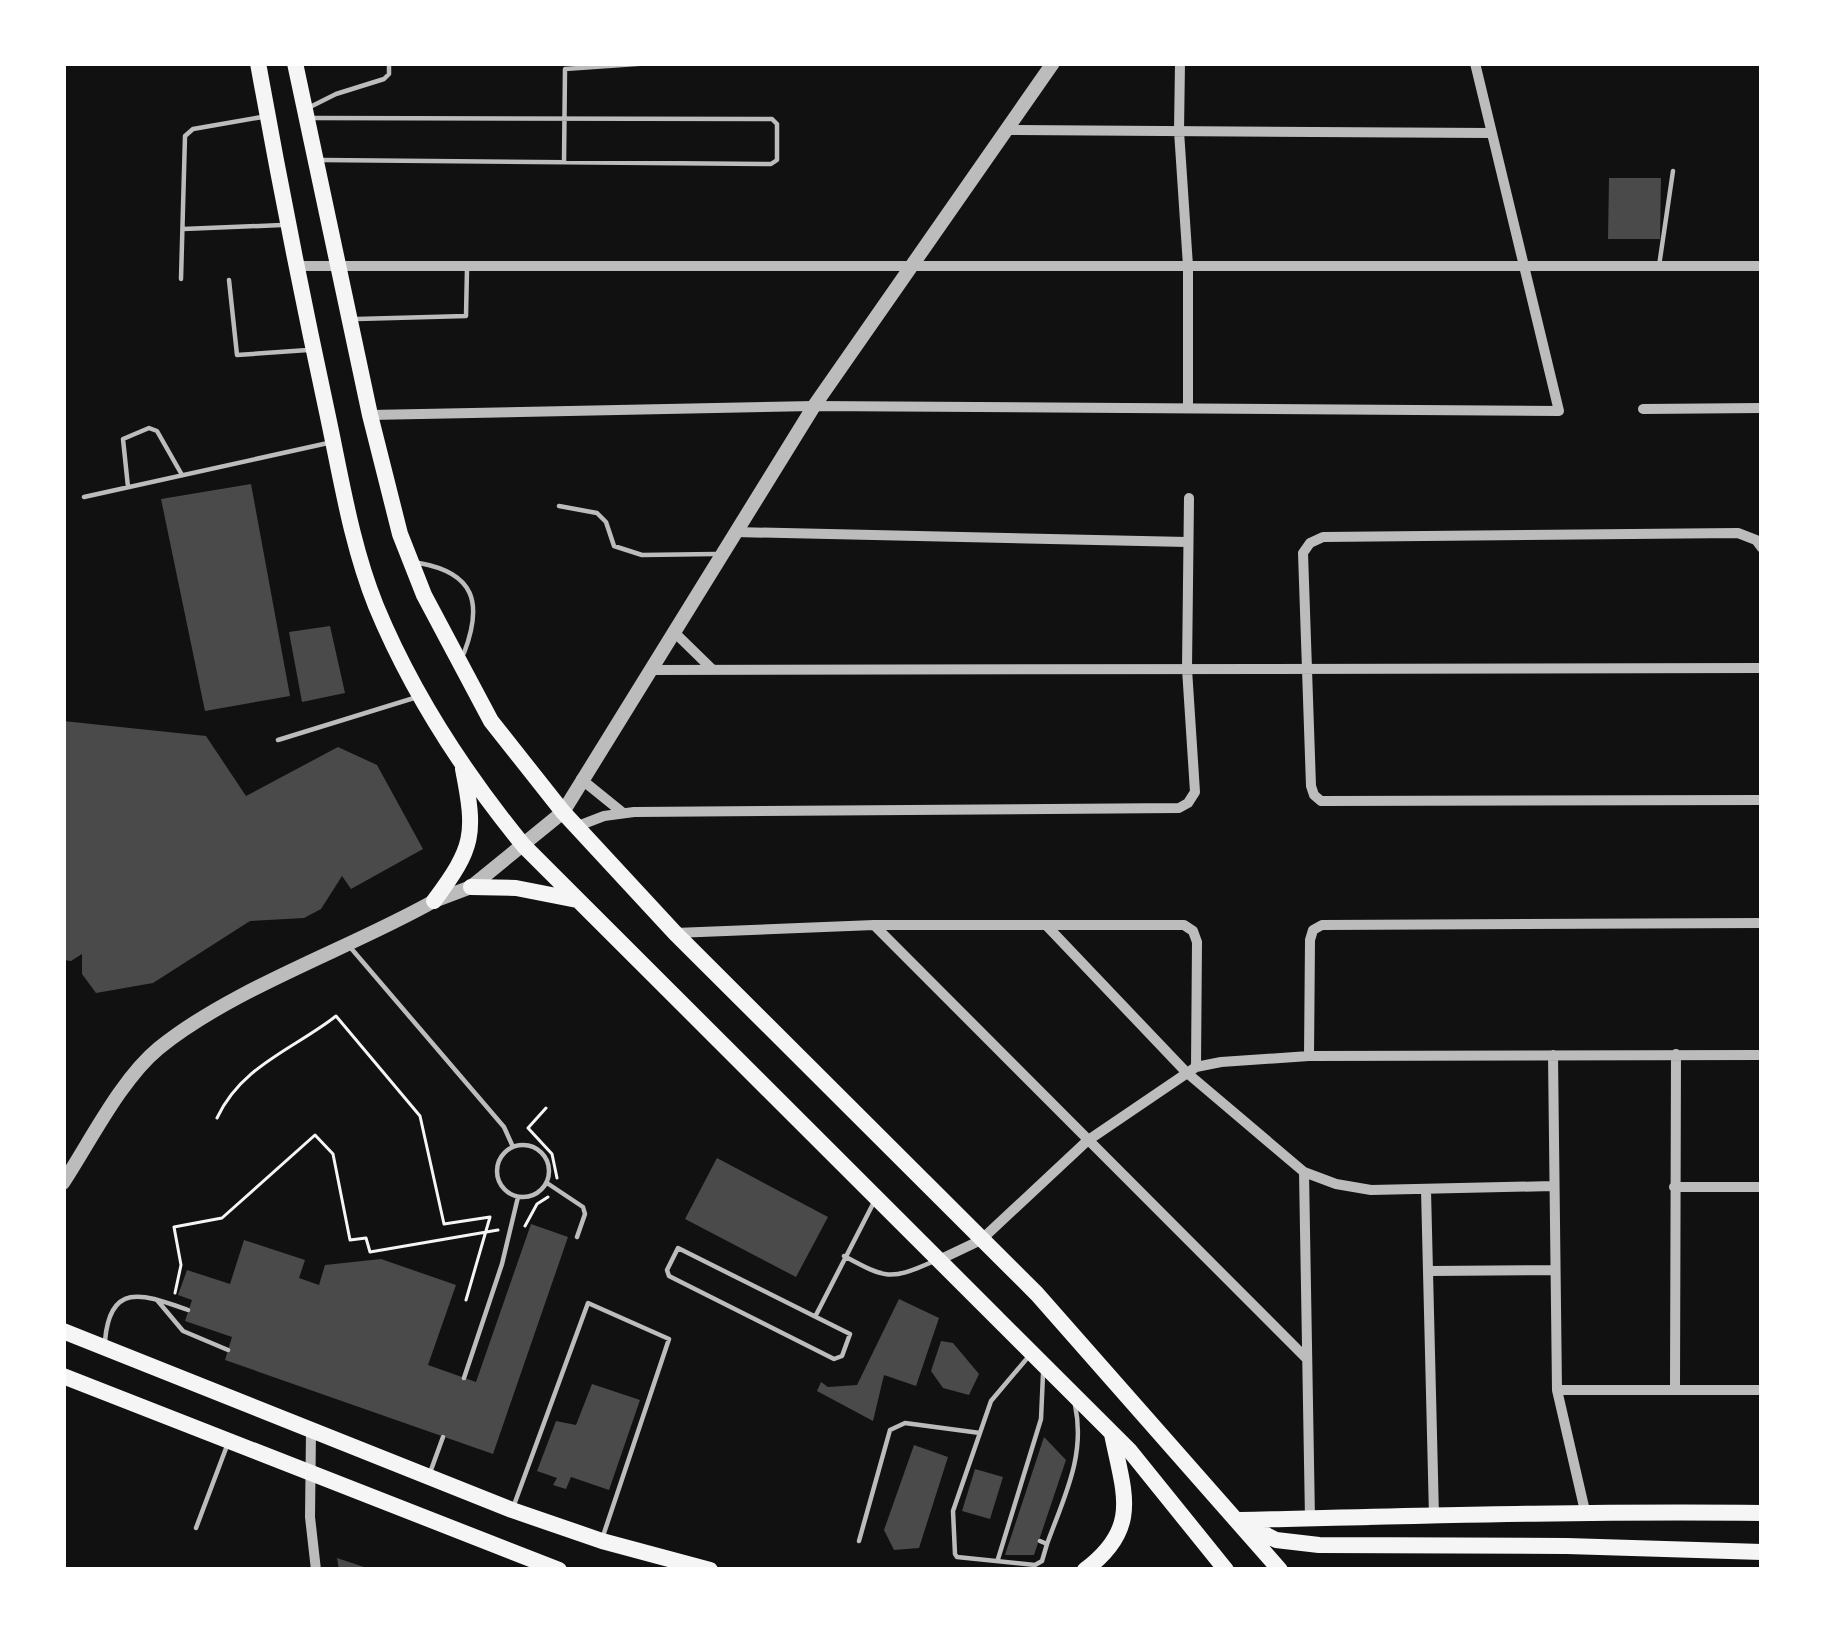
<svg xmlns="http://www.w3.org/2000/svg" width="1825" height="1633" font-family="'Nunito Sans',sans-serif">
	<rect width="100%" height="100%" fill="#111"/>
	<path fill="#4a4a4a" d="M1609,178H1661L1660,239H1608Z
		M251,484L290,696L205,711L161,499Z
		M330,626L345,693L302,702L289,632Z
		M63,721L206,736L246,796L338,747L377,765L423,849L351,889L342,876L321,909L304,918L250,921L153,983L96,993L82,974V954L71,961L63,960Z
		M717,1158L828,1217L796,1277L685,1219Z
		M531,1224L568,1237L493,1454L225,1360L232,1337L185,1321L192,1300L178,1295L187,1270L230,1284L244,1240L305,1260L299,1278L319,1285L325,1265L381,1259L456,1285L428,1365L476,1382Z
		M899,1299L939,1318L916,1386L884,1375L873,1421L817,1391L821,1382L828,1387L857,1385Z
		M941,1341L953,1343L979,1374L969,1395L943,1388L931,1371Z
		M592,1384L640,1400L609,1490L571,1477L566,1489L553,1485L557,1478L537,1471L556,1421L576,1425Z
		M1044,1437L1066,1460L1034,1555H1005Z
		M914,1445L948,1457L919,1548L894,1550L884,1530Z
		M975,1469L1003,1477L990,1519L962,1511Z
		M337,1558L370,1569V1570H339Z"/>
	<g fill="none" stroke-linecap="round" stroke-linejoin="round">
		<path stroke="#f5f5f5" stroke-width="3" d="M546,1108L528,1128L552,1154L557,1178
			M217,1118C242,1065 294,1049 336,1016L420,1116L444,1224L490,1217L466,1300
			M525,1226L537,1204L548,1197
			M175,1293L181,1265L174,1227L222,1218L315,1135L333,1154L350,1240L366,1238L370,1252L498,1230"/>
		<path stroke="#bcbcbc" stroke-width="4.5" d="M310,107L336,94L384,79L389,74V63
			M312,118L772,119L777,124V160L771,164L322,160
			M564,162L565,69L651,63
			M183,229L282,225
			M1659,266L1673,171
			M181,279L185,136L193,129L262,117
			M229,280L237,355L308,350
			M357,319L466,316L467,269
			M128,487L123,439L149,428L157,431L182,475
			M84,497L328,443
			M559,506L597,513L606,522L614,546L642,555L715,554
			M419,563C475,573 483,603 464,653
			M278,740L414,698
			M350,947L504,1127L513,1147
			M497 1171a26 26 0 1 1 52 0a26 26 0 1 1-52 0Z
			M547,1183L583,1207L585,1214L577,1237
			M678,1248L850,1334L842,1356L834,1359L669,1276L667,1270Z
			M844,1256C885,1278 889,1281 932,1262
			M157,1300L183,1331L228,1350
			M816,1315L874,1202
			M105,1341C110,1280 145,1295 188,1310
			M1029,1356L991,1401L953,1511L955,1554L957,1557L1035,1565L1042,1561L1047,1544L1040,1541
			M464,1378L502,1264L518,1197
			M431,1470L443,1437
			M514,1505L588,1303L669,1339L603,1536
			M196,1528L228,1443
			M859,1541L890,1430L905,1423L980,1433
			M1047,1544C1064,1497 1086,1455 1075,1405
			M998,1559L1041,1419L1043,1374"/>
		<path stroke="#bcbcbc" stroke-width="10" d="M1180,63L1179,131L1188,266V407
			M1006,130L1491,133
			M295,266H1762
			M1643,409L1762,408
			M370,415L814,406L1559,411L1475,63
			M735,532L1187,542
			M1762,548L1756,540L1738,533L1323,537L1310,543L1303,553L1311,786L1314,795L1321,801L1762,800
			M673,631L713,670
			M649,670L1762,668
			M581,779L623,813
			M578,826L604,816L634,812L1179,808L1188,803L1195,792L1187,669L1189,498
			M874,925L1307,1359
			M1046,925L1186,1072L1304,1172L1336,1184L1371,1190L1553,1186
			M675,933L874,925H1184L1193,931L1197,942L1196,1067
			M1553,1055L1557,1390L1585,1511
			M1309,1056L1310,940L1313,930L1322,925L1762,923
			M1304,1172L1310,1519
			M1674,1187H1762
			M1426,1190L1434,1516
			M941,1259L981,1240L1087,1141L1196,1067L1221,1062L1309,1056L1762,1055
			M1429,1271L1555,1270
			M1675,1389L1676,1054
			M1557,1390H1762
			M311,1431L310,1517L316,1570"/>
		<path stroke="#bcbcbc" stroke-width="14" d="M63,1183C90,1142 121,1079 159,1048C233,988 349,949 434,901L471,887L563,812L814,406L1053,63"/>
		<path stroke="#f5f5f5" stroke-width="16" d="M258,63C279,180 302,296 327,412C341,477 351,544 376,606C412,693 465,774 524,846L1130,1451L1226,1570
			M295,63L370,415L400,534L424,595L491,721L563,812L675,933L1037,1294L1280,1570
			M471,887L516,888L577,900
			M434,901C474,847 476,835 463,769
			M63,1331L512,1510L602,1541L710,1570
			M63,1376L559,1570
			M1240,1520C1414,1516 1588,1511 1762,1513
			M1245,1524L1276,1540L1319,1545L1567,1546L1762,1552
			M1085,1570C1141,1528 1124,1494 1112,1434"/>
	</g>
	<rect width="1825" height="1633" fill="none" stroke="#ffffff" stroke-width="132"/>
</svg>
